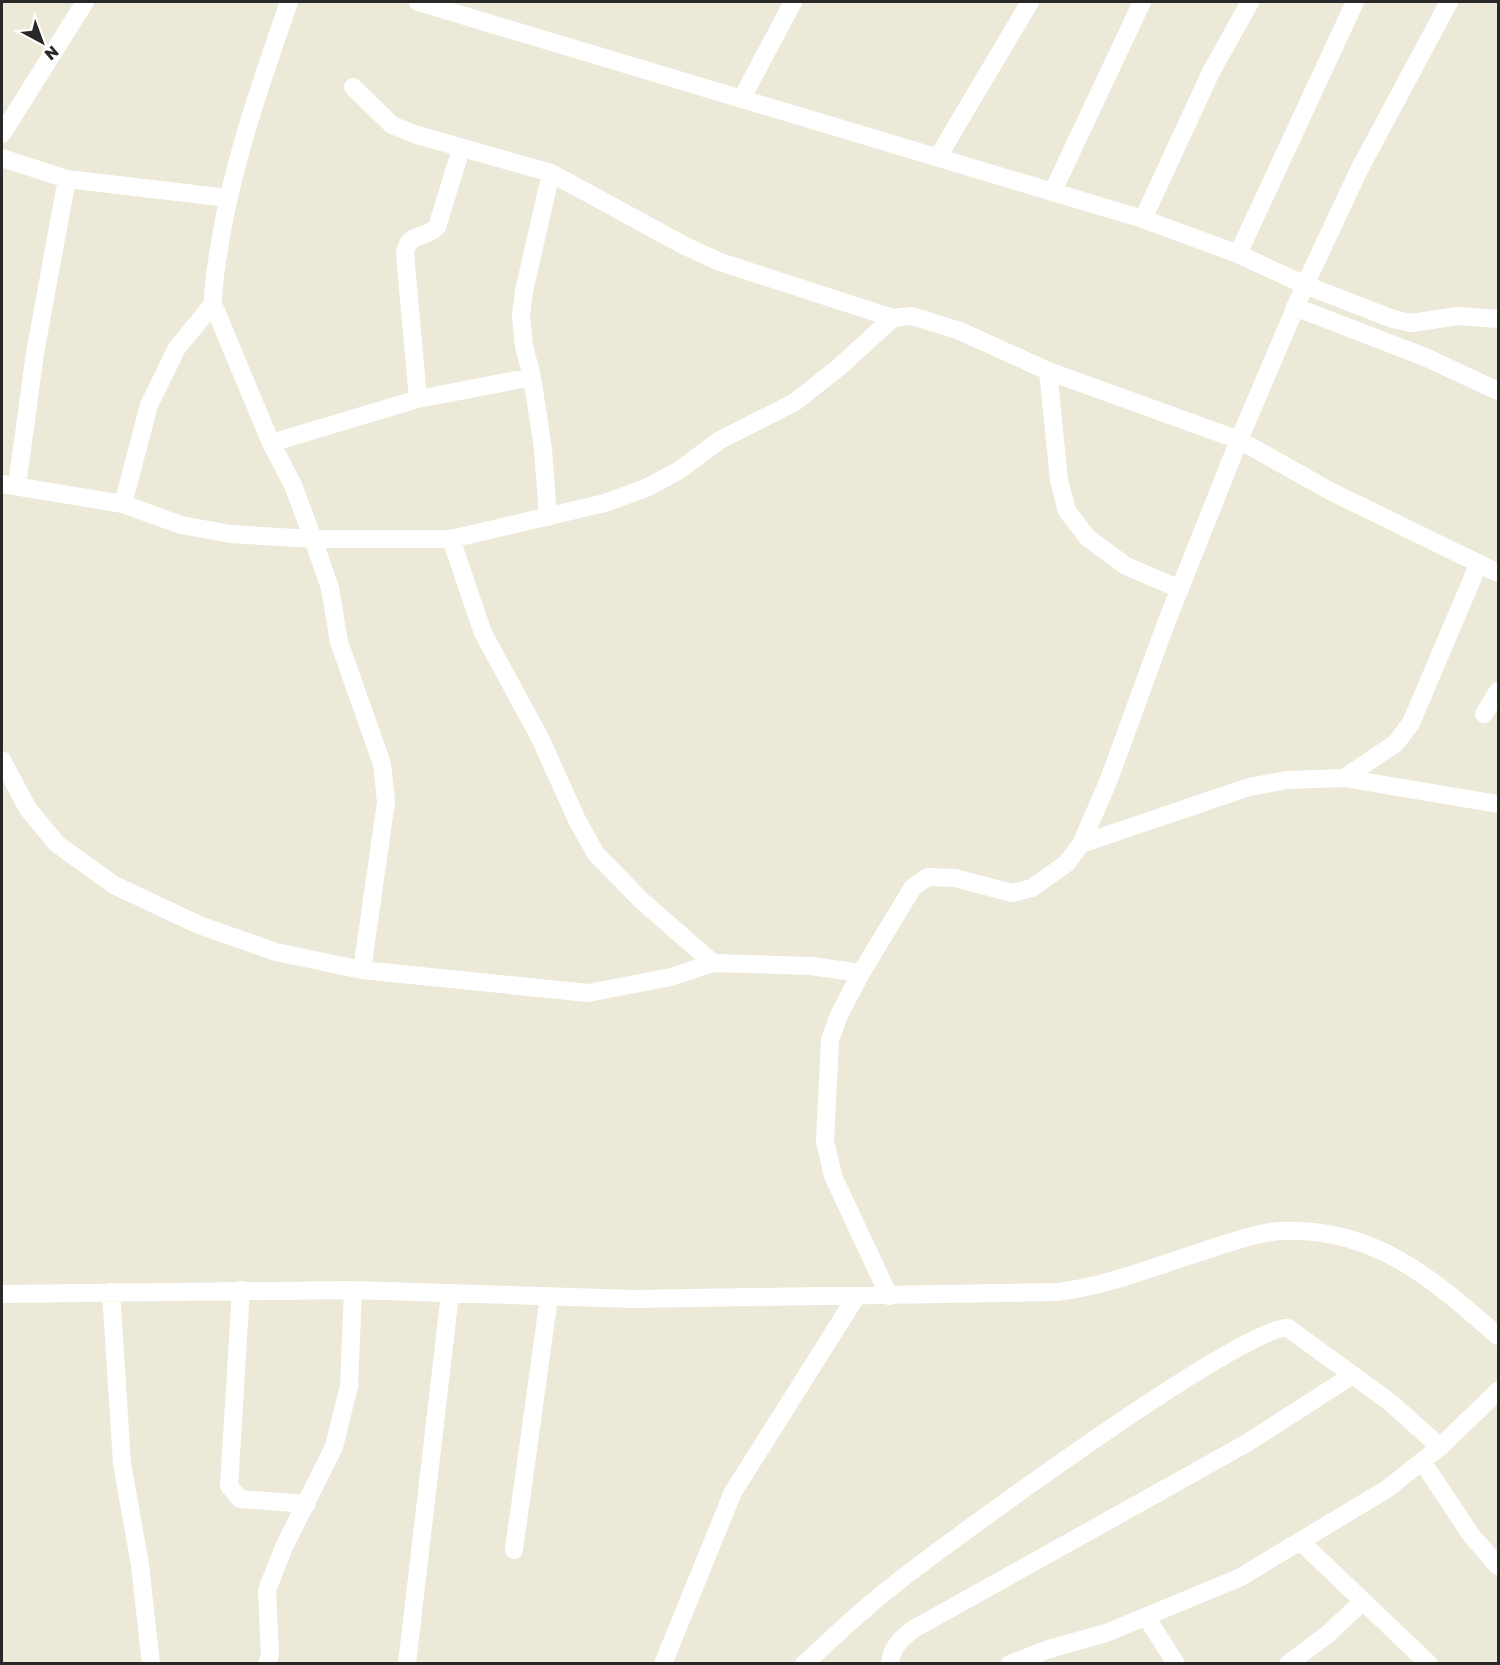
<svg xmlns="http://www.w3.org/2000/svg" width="1500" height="1665" font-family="'Golos Text',sans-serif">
	<rect width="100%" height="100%" fill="#ece9d9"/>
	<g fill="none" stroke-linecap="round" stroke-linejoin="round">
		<path stroke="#fff" stroke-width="18" d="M289,2C263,77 236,153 222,231C218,256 213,279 213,304L271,443L293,485L313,539L330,588L339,642L382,764L386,802L362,970
			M418,2L1143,219L1238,254L1305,285L1393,319L1411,323L1458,316L1498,319
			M353,87L392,125L414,134L551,173L685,246L720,262L893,318L912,316L960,331L1048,371L1239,440L1330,491L1498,573
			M742,98L793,2
			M2,134L85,2
			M938,157L1030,2
			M2,158L67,179L228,198
			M1053,191L1142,2
			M1143,219L1211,72L1250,2
			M1238,254L1355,2
			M1295,307L1425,357L1498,391
			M1048,371L1059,480L1067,511L1088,538L1126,566L1180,589
			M418,399L405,253C409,231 424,240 437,227L461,149
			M271,443L418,399L532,377
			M2,484L123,504L181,525L231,534L313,539H451L605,503L646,488L678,471L720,440L795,402L838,368L893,318
			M17,486L35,353L67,179
			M123,504L149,405L177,348L213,304
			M548,517L543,449L532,377L524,346L521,316L524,291L551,173
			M451,539L483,633L540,738L577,820L596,854L642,901L713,963
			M1484,714L1498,691
			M2,760L28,809L57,844L114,885L199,925L276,952L362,970L588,993L671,977L713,963L811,966L861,973
			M1344,778L1396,743L1411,723L1479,563
			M1081,844L1249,787L1287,780L1344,778L1498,804
			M241,1290L229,1486L240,1499L307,1504
			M111,1292L122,1463L140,1565L151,1664
			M2,1294L353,1290L634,1299L1057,1292C1107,1286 1153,1267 1201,1252C1225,1244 1255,1233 1280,1231C1373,1226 1433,1279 1498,1336
			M889,1296L833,1176L825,1141L830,1040L839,1015L861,973L913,887L928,877L955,878L1012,893L1032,888L1067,863L1081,844L1108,782L1165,626L1239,440L1305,285L1359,170L1449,2
			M1422,1461L1471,1535L1498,1566
			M1301,1542L1429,1664
			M514,1550L549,1297
			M1147,1618L1176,1664
			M267,1664L270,1654L267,1590L284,1547L334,1447L349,1386L353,1290
			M407,1664L450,1294
			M663,1664L733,1492L856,1297
			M804,1664C833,1638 860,1611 890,1588C937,1550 1249,1321 1288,1328L1391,1403L1440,1447
			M890,1664C891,1648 900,1640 912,1630L1247,1443L1351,1376
			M1010,1664L1049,1649L1106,1633L1239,1578L1387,1489L1440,1447L1498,1391
			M1288,1664L1328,1634L1363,1601"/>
	</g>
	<rect width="1500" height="1665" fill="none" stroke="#282828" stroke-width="6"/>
	<g transform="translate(42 42) rotate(139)" stroke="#ffffff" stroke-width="4.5" paint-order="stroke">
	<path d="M0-4.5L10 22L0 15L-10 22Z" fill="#282828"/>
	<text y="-9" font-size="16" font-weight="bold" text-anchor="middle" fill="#282828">N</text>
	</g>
</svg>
